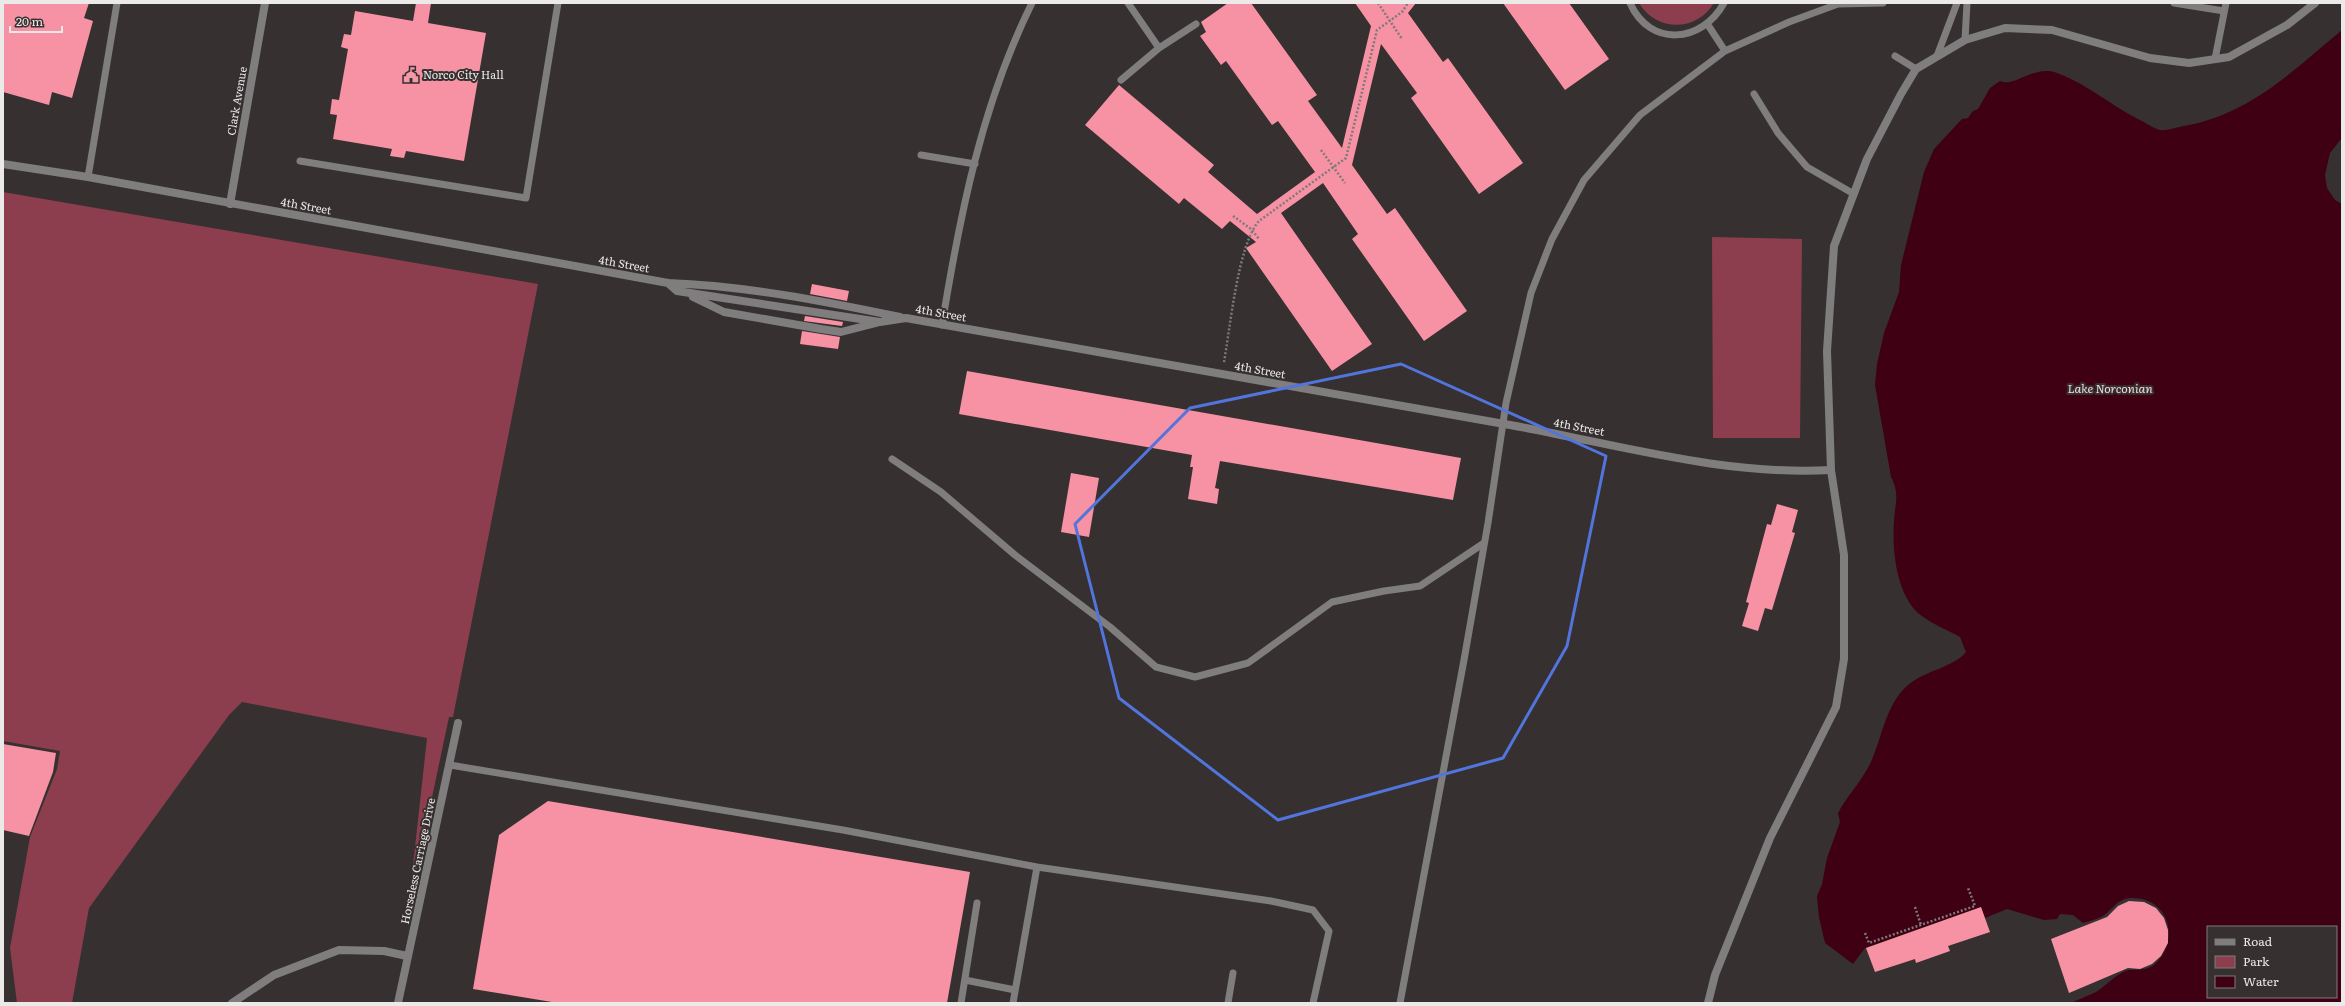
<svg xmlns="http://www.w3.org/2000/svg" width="2345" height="1006" font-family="Literata,serif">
	<rect width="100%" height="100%" fill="#363031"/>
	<path fill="#8c3e4e" d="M1639,3H1714C1697,32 1656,32 1639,3Z
		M3,192L538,284L453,717H449L408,911L427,738L242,702L229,715L89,908L72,1003H17L10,948L30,837L57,769L60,751L3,741Z
		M1712,237L1802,239L1800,438H1713Z"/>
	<path fill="#3e0012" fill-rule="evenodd" d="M2342,30V138L2330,153L2325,175L2327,188L2335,200L2342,204V1003H2071C2079,999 2088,996 2096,992C2106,986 2118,972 2129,970C2138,969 2147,971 2155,964C2181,940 2169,896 2130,898C2117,899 2112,910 2103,916C2098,919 2089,921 2083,923L2073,915L2060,914L2057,919L2044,920L2007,909L1985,918L1981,907L1865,948L1853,964L1825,943L1819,917L1817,896L1822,884L1827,858L1840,822L1838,813C1847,796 1861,782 1870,764C1882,739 1885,705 1908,685C1924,671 1954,667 1966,652L1960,637C1946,629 1931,624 1918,613C1896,592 1892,550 1894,521C1895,503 1900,494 1891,477L1875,385L1877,364L1884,333L1899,292L1901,265L1924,172L1934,149L1962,119L1968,118L1973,111L1978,109L1990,88L2000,81C2015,88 2034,64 2057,73C2088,84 2114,108 2144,122C2149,125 2155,129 2160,130C2167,131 2177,127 2184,126C2251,114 2292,71 2342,30ZM2208,927H2336V997H2208Z"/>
	<path fill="#f792a4" d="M3,3H89L84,18L93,21L72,98L52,92L49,105L3,92Z
		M416,3H431L428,23L486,33L464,161L406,151L404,158L390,156L392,149L333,139L337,115L330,114L332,99L339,100L348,49L341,47L344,34L351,35L355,11L413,21Z
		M1228,3H1251L1317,95L1308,101L1342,148L1371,26L1355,3H1416L1408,13L1443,62L1448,58L1523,163L1479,194L1411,98L1417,93L1381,44L1352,165L1387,214L1395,208L1467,311L1424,341L1352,239L1358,234L1323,183L1281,213L1372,344L1332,371L1246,248L1256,242L1230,221L1222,229L1184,198L1179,204L1085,125L1119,85L1214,165L1208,172L1257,214L1315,172L1278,121L1272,125L1226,61L1221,65L1200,36L1206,32L1201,22Z
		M1503,3H1569L1609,59L1565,90Z
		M812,284L849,291L847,301L810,294Z
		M805,316L843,322L842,326L804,321Z
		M802,331L840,337L838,349L800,344Z
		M967,371L1461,458L1453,500L1220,461L1215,488L1219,489L1217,504L1188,499L1193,467H1190L1192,455L959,414Z
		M1071,473L1099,478L1089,537L1061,532Z
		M1777,504L1798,510L1792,532L1795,533L1772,610L1765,608L1758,631L1742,626L1749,603L1746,602L1767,524L1771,525Z
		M3,744L56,753L53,772L29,836L3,830Z
		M548,801L970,872L947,1003H558L473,989L499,835Z
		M2129,901L2144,902L2156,908L2164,918L2168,930V943L2161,956L2152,964L2140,969L2128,968L2069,993L2051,939L2107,917L2118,906Z
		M1981,907L1990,932L1948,946L1950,951L1916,963L1915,959L1875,972L1866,948Z"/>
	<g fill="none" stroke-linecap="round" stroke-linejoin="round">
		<path stroke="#7e797a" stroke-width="2.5" stroke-dasharray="2 2" stroke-linecap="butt" d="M1378,3L1402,39
			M1321,150L1345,183
			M1233,216L1251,229L1259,239
			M1224,362C1230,329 1238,244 1259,221L1346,158L1377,30L1402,12L1408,3
			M1915,907L1921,925
			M1865,933L1869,943L1975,906L1968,888"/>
		<path stroke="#807d7e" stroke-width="7" d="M1128,3L1159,48L1196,24
			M1630,3C1650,48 1702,43 1724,3
			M2174,3L2224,11
			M1965,40L1967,3
			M1725,51L1789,22L1838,4L1883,3
			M1895,56L1916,69
			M1937,56L1957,3
			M2215,59L2226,3
			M1121,80L1159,48
			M1754,94L1778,133L1807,167L1854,194
			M921,155L975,164
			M300,161L526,198L558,3
			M88,177L117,3
			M942,325C960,214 982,104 1032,3
			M892,459L941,492L1015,555L1110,627L1156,667L1195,677L1248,663L1332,602L1384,591L1420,586L1484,543
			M450,765L843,830L1037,867L1271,901L1313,910L1329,931L1313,1003
			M965,980L1015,990
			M961,1003L977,903
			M1013,1003L1037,867
			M1228,1003L1233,973
			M1400,1003L1464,660L1488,523L1506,403L1531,293L1552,239L1584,180L1640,115L1725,51L1708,25"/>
		<path stroke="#807d7e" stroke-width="8" d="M230,204L265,3
			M232,1003L274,975L339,950L384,951L407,956
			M398,1003L458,723
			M1708,1003L1715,975L1770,838L1836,707L1844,659V555L1831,470L1827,351L1834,246L1867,159L1901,94L1916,69L1965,40L2005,28L2052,30L2150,58L2189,63L2229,57L2287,25L2315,3"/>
		<path stroke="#807d7e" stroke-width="8" d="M3,164L88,177L668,283C747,286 823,301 900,317
			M668,283L677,291L880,322L906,318C1108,354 1309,390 1510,425C1616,444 1723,476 1831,470
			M693,297L724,312L821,329L841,332L876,323"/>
	</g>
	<path fill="none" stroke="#5175dc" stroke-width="3" stroke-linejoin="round" d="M1401,364L1606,456L1567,646L1503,758L1278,820L1119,698L1075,524L1190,408Z"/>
	<defs>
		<g id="civic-bare" transform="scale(1.2)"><path d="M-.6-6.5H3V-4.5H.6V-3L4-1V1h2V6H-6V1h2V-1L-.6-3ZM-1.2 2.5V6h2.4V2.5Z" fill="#f39aa8" stroke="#363031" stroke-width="2.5" paint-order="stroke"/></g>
	</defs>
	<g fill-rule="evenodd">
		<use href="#civic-bare" x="411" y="75"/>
	</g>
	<g text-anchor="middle" stroke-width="4" stroke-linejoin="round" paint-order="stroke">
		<g font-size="11" fill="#ece9e9" stroke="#363031" text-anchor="start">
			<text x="423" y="79">Norco City Hall</text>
		</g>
		<g font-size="11" fill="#ece9e9" stroke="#363031">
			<text transform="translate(237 101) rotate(-80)" y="4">Clark Avenue</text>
			<text transform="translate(306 206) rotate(10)" y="4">4th Street</text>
			<text transform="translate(624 264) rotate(10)" y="4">4th Street</text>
			<text transform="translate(941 313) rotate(10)" y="4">4th Street</text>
			<text transform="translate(1260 370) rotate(10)" y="4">4th Street</text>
			<text transform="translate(1579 427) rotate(11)" y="4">4th Street</text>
			<text transform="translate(418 861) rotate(-78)" y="4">Horseless Carriage Drive</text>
		</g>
		<g font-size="12" font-style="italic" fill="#f3d8db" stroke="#363031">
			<text x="2110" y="393">Lake Norconian</text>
		</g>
	</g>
	<rect width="2345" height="1006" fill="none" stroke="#ece9e9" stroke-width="8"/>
	<rect x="2207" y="926" width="130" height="72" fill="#363031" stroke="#7f7a7b"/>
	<rect x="2215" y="939" width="20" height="6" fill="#807d7e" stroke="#7f7a7b"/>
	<text x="2243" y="946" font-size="12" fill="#ece9e9">Road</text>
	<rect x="2215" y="956" width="20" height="12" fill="#8c3e4e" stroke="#7f7a7b"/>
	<text x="2243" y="966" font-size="12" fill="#ece9e9">Park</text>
	<rect x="2215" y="976" width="20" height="12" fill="#3e0012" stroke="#7f7a7b"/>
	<text x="2243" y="986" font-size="12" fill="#ece9e9">Water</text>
	<path d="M10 26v6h52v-6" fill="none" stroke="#ece9e9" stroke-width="2"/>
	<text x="16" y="26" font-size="12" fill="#ece9e9" stroke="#363031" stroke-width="3" paint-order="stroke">20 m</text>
</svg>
